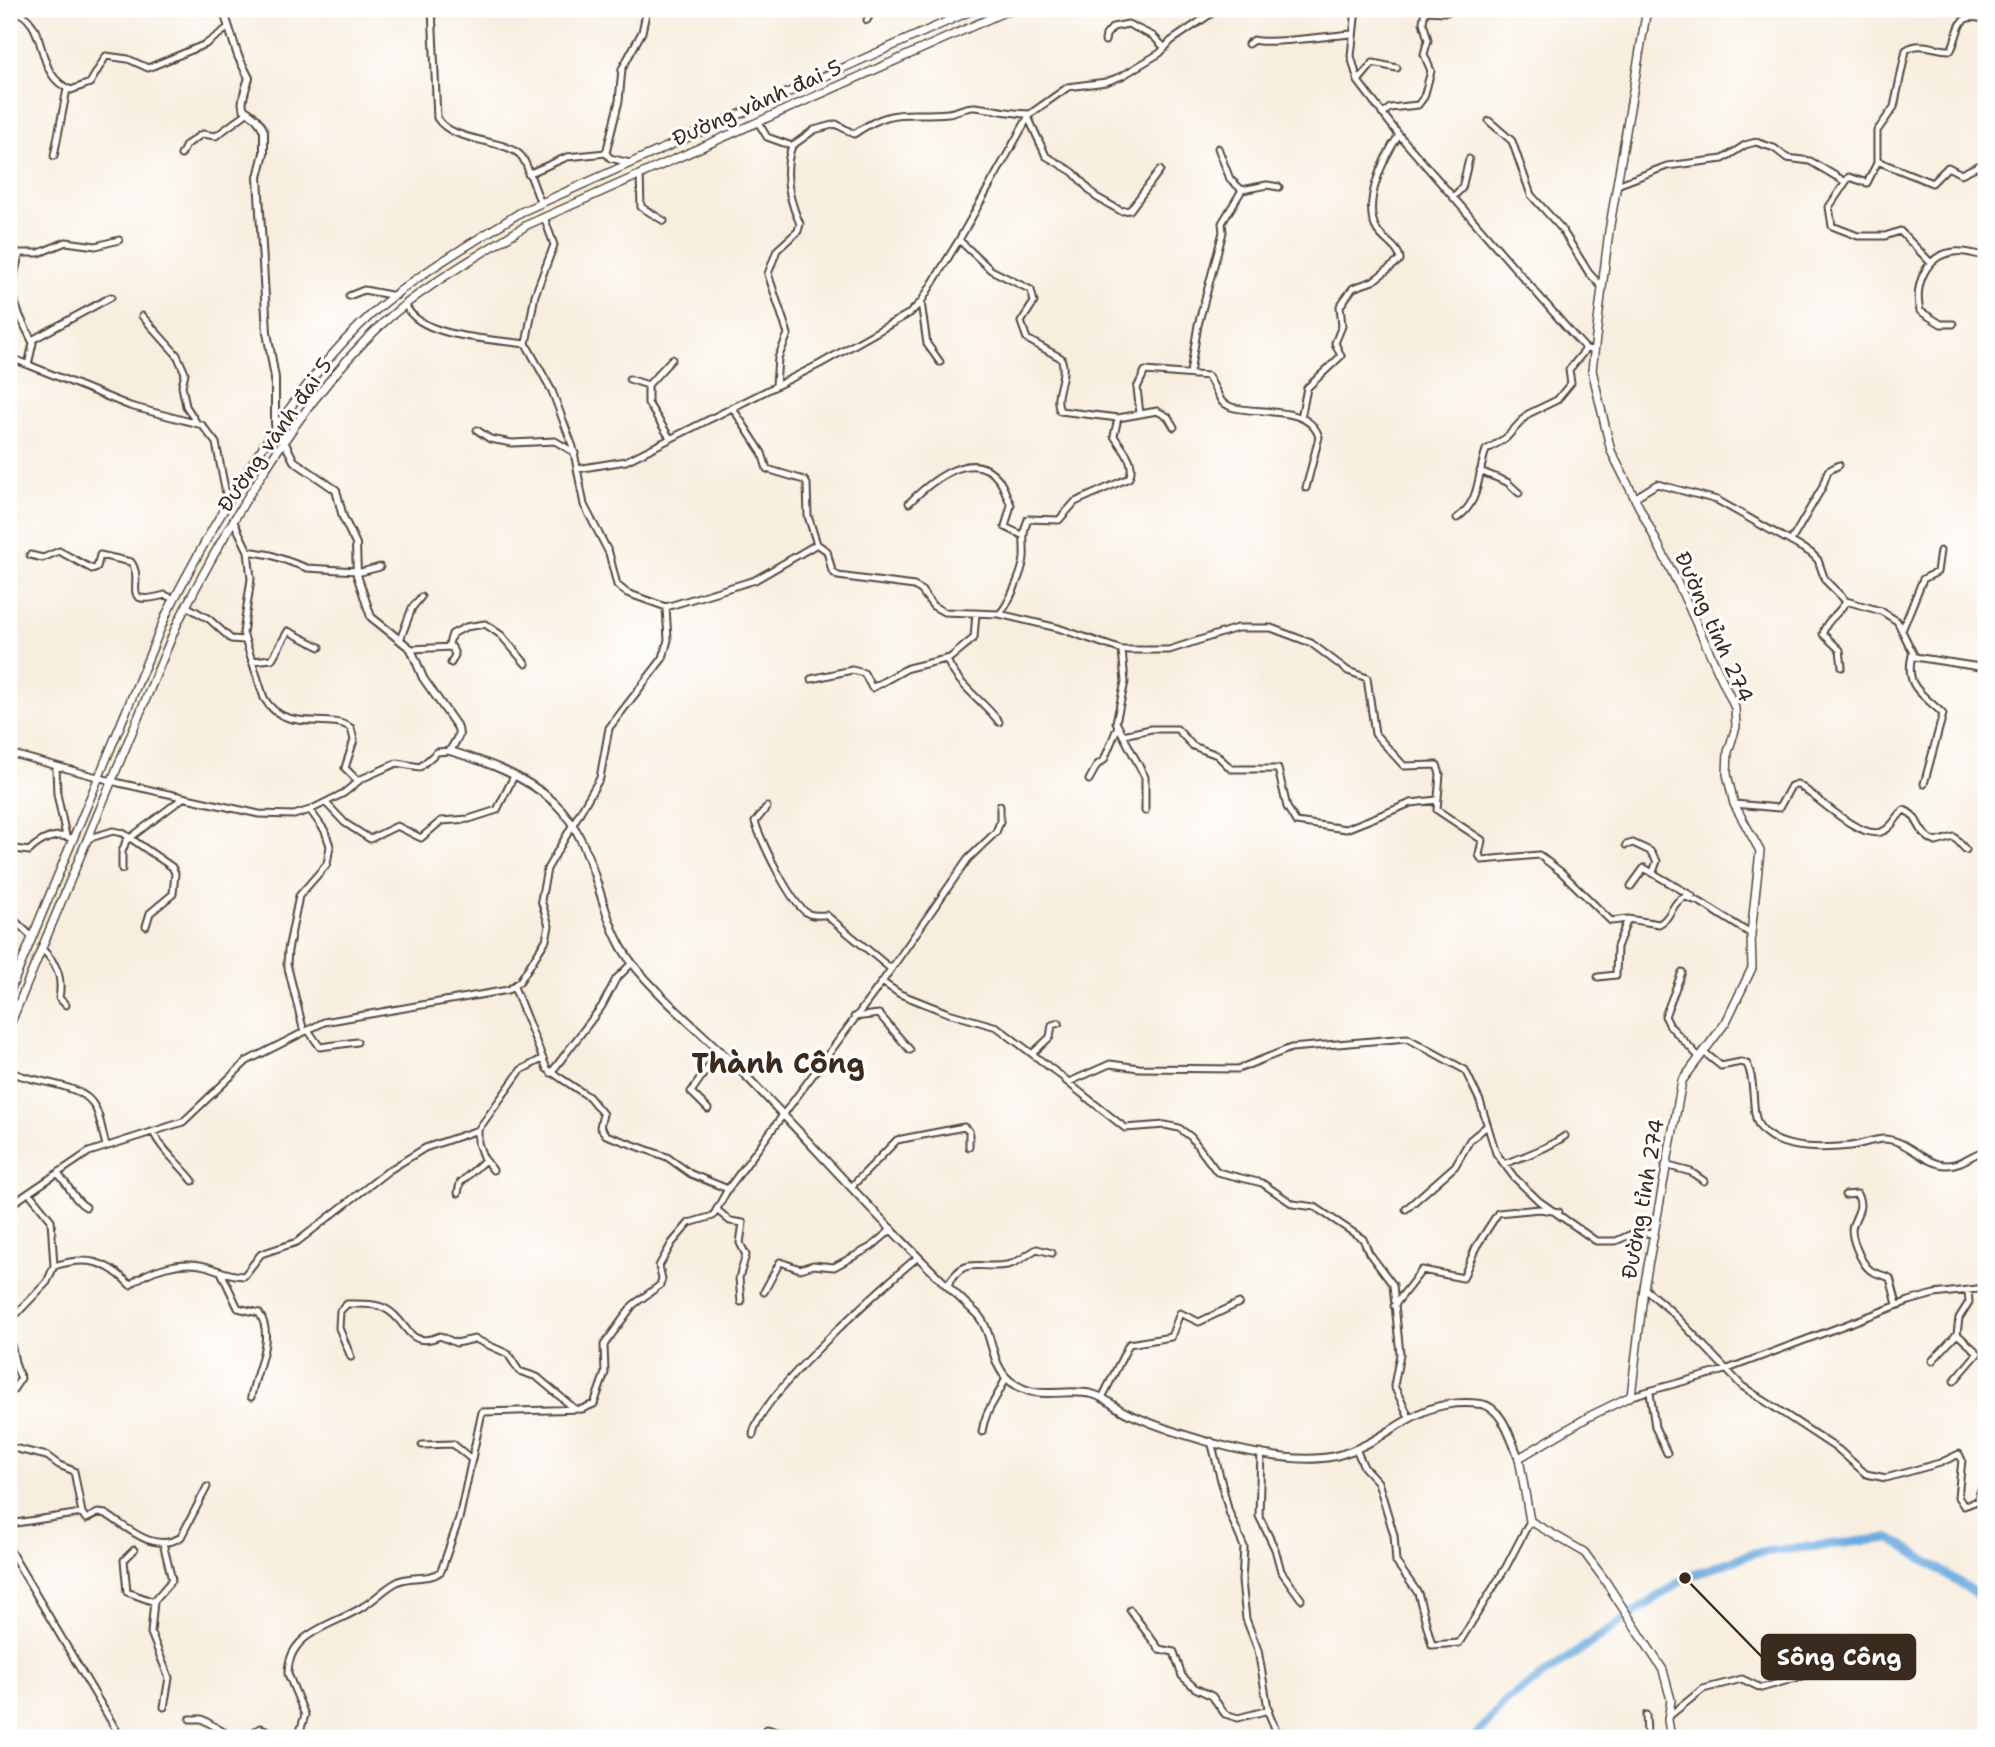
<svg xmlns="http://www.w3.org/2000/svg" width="1995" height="1747" font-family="'Shantell Sans',sans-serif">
	<rect width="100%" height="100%" fill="#fff"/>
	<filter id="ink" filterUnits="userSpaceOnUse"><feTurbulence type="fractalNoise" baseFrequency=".0143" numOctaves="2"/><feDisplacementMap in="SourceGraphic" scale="14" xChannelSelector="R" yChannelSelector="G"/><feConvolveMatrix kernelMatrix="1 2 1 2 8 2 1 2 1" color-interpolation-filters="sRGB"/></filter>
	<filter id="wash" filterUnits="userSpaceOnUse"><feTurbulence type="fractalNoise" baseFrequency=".00686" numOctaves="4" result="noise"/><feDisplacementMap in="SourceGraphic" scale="28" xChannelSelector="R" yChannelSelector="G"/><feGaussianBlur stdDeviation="1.57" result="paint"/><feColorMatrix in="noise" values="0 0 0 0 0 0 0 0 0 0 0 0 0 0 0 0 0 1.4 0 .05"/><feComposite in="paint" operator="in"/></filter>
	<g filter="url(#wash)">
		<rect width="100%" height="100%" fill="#f8eedf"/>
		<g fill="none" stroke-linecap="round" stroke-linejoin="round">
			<path stroke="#6babdf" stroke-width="9" d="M1474,1738L1507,1700L1685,1578L1753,1553L1891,1538L1986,1600"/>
		</g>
	</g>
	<g filter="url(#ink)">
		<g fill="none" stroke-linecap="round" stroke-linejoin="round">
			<g stroke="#57473b" stroke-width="9">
				<path id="minor" d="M10,9C53,21 30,73 71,90L90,83L106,56L128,59L148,68L206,44L229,27
					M432,9L437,118C453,144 507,138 522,157C528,165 535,191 541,203
					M1356,9L1351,56L1358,81L1399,135L1573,335L1586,349L1593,350
					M1634,9L1647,11
					M1425,11L1447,12L1453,9
					M867,20L873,9
					M1105,41L1106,35L1113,27L1128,24L1153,36L1165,48
					M1248,44L1254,40C1267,45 1333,35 1353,34
					M1358,81L1373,63L1397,68
					M1382,114L1390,108L1418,105L1424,97L1431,71L1424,54L1428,40L1423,22L1425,11
					M1028,117L1046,156L1073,172L1096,197L1121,211L1130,210L1160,170
					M1489,121L1512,141L1531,195L1561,228L1589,273L1601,286
					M758,122L767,137L792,146L814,130L836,124L854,134C895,106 904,117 948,113C958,112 966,106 975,107C994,109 1010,114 1030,114
					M1218,148L1230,179L1242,190L1267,185L1279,187
					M181,155L186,145L202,134L216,136L247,113
					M54,156L67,89
					M1877,161L1932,183L1948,167L1961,174L1986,162
					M630,163L610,158L606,153L619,101L622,69L642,32L647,9
					M528,174L567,157L606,153
					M640,174L641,207L664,221
					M1617,185L1667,166L1723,159L1745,145L1756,142L1774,148L1787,158L1810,161L1844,181
					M1453,197L1462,188L1469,159
					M544,217L554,245L535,295L526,344L552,391L573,447L584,505L609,553L617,585L627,593L666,607L755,580L817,544L827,551L832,571L838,576L914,586L921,590L933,606L944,612L999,614L1058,628L1122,650H1169L1237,628H1271L1311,643L1348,671L1367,678L1375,734L1404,766L1437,765L1440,774L1437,810L1482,840L1479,855L1482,860L1539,855L1561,872L1611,921L1628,919L1659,924C1672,918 1671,902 1685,897L1700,902L1751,934
					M959,240L991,270L1031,290L1034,302L1021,322L1027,339L1061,358C1069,376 1052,394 1060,411L1118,418L1157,411L1168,417L1174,427
					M1931,263L1900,231L1885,236H1858L1832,226L1829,207L1849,177L1867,183L1877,163V131L1894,107L1906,50C1921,40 1936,51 1951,50C1961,31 1955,10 1986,20
					M349,296L364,290L396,296
					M921,302L927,344L940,362
					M406,306C421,338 493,339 526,344
					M142,316L177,355L185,373L182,386L186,406L196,422
					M1953,324H1941L1920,311C1914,286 1925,255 1954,252C1964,250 1976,255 1986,256
					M32,340L111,297
					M9,357L130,406L202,425L216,443L228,504
					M28,365L33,343C15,306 6,296 20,253H39L66,242L96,246L119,240
					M1190,373L1198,325L1223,232L1222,223L1242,190
					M629,379L648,385L672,359
					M648,385V403L670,438
					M776,385L778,358L788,334L768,274L777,250L798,231L800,224C789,200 783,172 792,146
					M732,407L762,453L767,469L804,480L807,484L808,516L817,544
					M1140,414L1137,388L1145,371L1208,376L1222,402L1231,407C1256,415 1309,404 1319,437L1306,488
					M1301,418L1307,388L1341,356L1335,343L1342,326L1340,306L1353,288L1373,281L1400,260C1400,248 1384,241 1377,230C1361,204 1384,157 1399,135
					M477,430L490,439L512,443L555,441L575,453
					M577,469L626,461L820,364L910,313L921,302L959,240L1030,114L1068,87L1106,82L1122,76L1160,53L1171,41L1218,9
					M1480,471L1507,482L1519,493
					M1634,498L1657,484L1717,500L1811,553L1818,560L1825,580L1846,601L1881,611L1897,621L1915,657L1986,668
					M909,503C929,483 973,445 999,480C1004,487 1007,497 1011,505L1005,527L1022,535
					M1457,518C1481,501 1477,475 1486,450L1506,438L1528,414L1557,400L1571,383L1569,370L1586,349
					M234,522L248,551L251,579L243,633L264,698C285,735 329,712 351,728L354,740L345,768L358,781
					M1791,541L1822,488L1828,471L1839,465
					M248,551L271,555L307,568L357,571
					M30,555L43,558L59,551L92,569L97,567L100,555L131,562C146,582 117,608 165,595L174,599
					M357,573L380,567
					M186,606L209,619L231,639L244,640
					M999,614C1008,607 1023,570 1024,558C1025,541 1021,537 1028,519L1059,520L1075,502L1129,478C1137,462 1122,449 1114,436L1118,418
					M1903,628L1923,579L1937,572L1940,551
					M400,640L412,608L421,597
					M448,647L452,634L466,627L485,624L501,635L526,664
					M411,649L452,647L455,655L451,663
					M1122,650L1125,682L1116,722L1145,777V811
					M1912,655C1904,689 1924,694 1943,714L1924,784
					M947,660C958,686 983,700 999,722
					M252,661L272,659L288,631L320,647
					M1842,667L1840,650L1823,634C1825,620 1840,614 1846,601
					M811,679L852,670L864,673L872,688L908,668L950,658L974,638L976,613
					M1123,735L1151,729H1177L1193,746L1217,755L1231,769H1278L1287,807L1296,822L1346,829L1411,803L1437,800
					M9,753L119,783L259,814L294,815L310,810L344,793L361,779L397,763L420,767L437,752L450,751
					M56,766L57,794L66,836
					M1089,780L1097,765L1104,760L1118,726
					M326,803L345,823L370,839L397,826L421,838L441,821L469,819L497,810L514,776
					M1734,804L1779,808L1791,786L1797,784C1816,795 1858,839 1881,832C1892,829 1896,816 1904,810C1921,816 1915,833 1936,842L1954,837L1966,850
					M767,807L755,822C762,842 791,906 809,914C814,916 820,915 826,915L891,969
					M87,839L113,831L123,833L172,867L175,873L173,894L150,913L146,926
					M1626,845L1633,843L1650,851L1657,861L1653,872
					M9,848L29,851C40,840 57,831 73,839
					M122,869V852L126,841L183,798
					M1631,886L1644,868L1692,896
					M9,915L32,937
					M41,948C57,963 63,977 59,998L66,1005
					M1682,972L1665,1016L1670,1026L1700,1058
					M1598,977L1616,975L1617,947L1628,919
					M882,982L900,994L948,1013L997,1027L1069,1082L1110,1064L1139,1068L1238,1069L1291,1048L1407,1038L1465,1070L1480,1101L1496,1153L1514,1177L1539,1201L1596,1241H1616L1636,1232L1653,1234
					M514,987L547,1069L589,1097L603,1114L600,1127L606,1135L667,1157L691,1174L728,1189
					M854,1017L879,1014L910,1050
					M308,1030L320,1047L357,1042
					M304,1032L287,964L288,950L299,896L327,864L330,846L325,831L310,810
					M1705,1053L1721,1066L1741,1062L1747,1064C1757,1084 1750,1113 1760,1127C1778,1151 1824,1149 1851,1146C1862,1144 1872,1140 1883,1139C1908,1139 1923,1165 1947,1165C1962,1165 1972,1154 1986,1150
					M1032,1054L1050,1037L1052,1025L1059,1023
					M9,1071C33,1084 83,1082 95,1107C101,1118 102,1133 106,1145
					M551,1073L602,1006L616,979L632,963
					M1066,1081L1125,1128L1165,1125L1179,1128L1191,1137L1217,1172L1262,1183L1293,1204L1315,1207L1363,1239L1369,1253L1393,1285L1400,1354L1394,1386L1409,1417
					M708,1109L691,1092L720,1050
					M153,1132C162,1151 180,1164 193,1181
					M1504,1164C1525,1156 1546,1149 1565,1136
					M1665,1165L1691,1172L1704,1181
					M493,1170L483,1157L478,1143V1130L521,1070L542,1059
					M58,1174C69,1184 73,1200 86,1207
					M852,1186L897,1140L964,1127L969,1131V1147
					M458,1193L460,1183L485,1160
					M1845,1195L1857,1194C1864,1207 1857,1213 1853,1225C1849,1235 1861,1263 1870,1270C1875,1274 1884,1275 1890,1278L1897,1304
					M9,1206L89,1152L183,1122L247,1061L324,1022L508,990L520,981L546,940L549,926L541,900L547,869L600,778L609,728L663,658L668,640L666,607
					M1406,1209L1455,1166L1470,1140L1487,1126
					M717,1210L730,1221L743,1223L740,1243L746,1255L739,1278L741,1302
					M54,1266C85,1256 107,1260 130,1285C149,1269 181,1260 205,1266C218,1270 230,1276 244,1276L261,1254L297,1242L388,1171L425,1148L478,1130
					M221,1272L238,1308L259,1313C276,1337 255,1371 251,1397
					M947,1286C966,1254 977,1270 1007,1265C1019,1263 1027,1254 1037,1249L1052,1253
					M1644,1288L1672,1312L1742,1386L1839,1450L1866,1474L1886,1478L1940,1463L1959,1454L1962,1460L1958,1497L1964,1506L1977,1501L1986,1475
					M764,1292L780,1262L800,1269L813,1265L834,1267L871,1247L892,1229
					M1394,1306L1422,1270L1463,1278L1476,1247L1498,1213L1540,1209L1559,1212
					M9,1322L47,1282L54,1266L51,1220L30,1194
					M9,1339C15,1353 13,1365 21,1378L9,1396
					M351,1357L339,1328L340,1311L347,1304C360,1304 375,1303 386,1309C409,1321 406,1350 440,1336L456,1343L475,1339L508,1354L519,1371L537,1377L575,1409
					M1932,1361L1957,1334L1959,1318L1969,1302L1968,1290
					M1954,1381L1978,1353L1957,1334
					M1650,1393L1655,1427L1667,1453
					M1631,1396L1725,1370L1909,1301L1934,1294L1986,1288
					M1102,1398L1129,1344L1171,1337L1180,1313L1199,1322L1239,1303
					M982,1432C985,1409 998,1399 1006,1377
					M753,1435C756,1399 885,1284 918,1257
					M1211,1441L1229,1512L1244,1547L1242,1581L1246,1619L1258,1650L1269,1714L1279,1738
					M422,1445L453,1444L470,1458
					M9,1447L47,1456L59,1465L74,1471L82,1513L86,1519L98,1513L106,1514C128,1528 154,1554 181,1537L207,1487
					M1356,1449L1364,1467L1378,1482L1394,1535L1396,1562L1418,1593L1432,1645L1459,1643L1506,1567L1530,1521
					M1261,1453L1259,1516L1275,1549L1281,1571L1301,1599
					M9,1524L82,1513
					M163,1543L172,1580L154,1601L151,1633L169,1678L164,1707
					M9,1549L121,1738
					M134,1550L124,1560L127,1592L154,1602
					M1130,1610L1159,1649L1174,1652L1182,1676L1195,1688L1212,1696L1225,1714L1238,1718L1269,1710
					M1646,1715L1647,1734L1656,1738
					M1668,1717L1703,1689L1742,1679L1761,1688L1824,1670
					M190,1719H202L234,1738
					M766,1729L813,1738
					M242,1738L261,1728L286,1738
					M298,1738L305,1715L288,1674C288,1630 337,1625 364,1606C377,1598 386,1587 399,1581C413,1575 429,1581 441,1571L459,1519L482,1412L582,1409L594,1404L605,1373L604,1345L633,1305L660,1285L662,1279L659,1266L672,1243L689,1223L713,1216L728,1189L882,982L968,859L996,832L1000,822V806"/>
			</g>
			<g stroke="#57473b" stroke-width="10">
				<path id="tertiary" d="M223,9L238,56L249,78C233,124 250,100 264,131V153L258,177L267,332L275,378V424L294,461L336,490L343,517L356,544L357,575L371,617L411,649L423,678L458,728L459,735L450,751C487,762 525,776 554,802C600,845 595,916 632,963C663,1002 713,1042 749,1079C825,1158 898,1241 978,1315C994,1334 990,1365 1010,1381C1039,1403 1062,1387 1092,1394C1106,1397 1116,1409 1129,1414C1179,1436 1282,1468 1335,1456C1393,1442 1414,1395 1481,1404C1503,1407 1511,1441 1519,1458"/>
			</g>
			<g stroke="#57473b" stroke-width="10">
				<path id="secondary" d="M1647,9L1609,231L1592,370L1611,451L1681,590L1735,708L1736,727L1728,752L1727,774L1734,804L1760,851L1751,934L1752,968L1726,1022L1682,1081L1644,1288L1631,1396L1590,1416L1519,1458L1530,1521L1584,1552L1604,1579L1663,1670L1671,1700L1668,1720L1671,1738
					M9,993L167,613C217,516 293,384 375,311C419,273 472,243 521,212L975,9
					M9,1027L178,622C229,522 300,401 382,324C423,286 480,255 527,225L1011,9"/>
			</g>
			<use href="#minor" stroke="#fff" stroke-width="5"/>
			<use href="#tertiary" stroke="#fff" stroke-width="6"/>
			<use href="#secondary" stroke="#fff" stroke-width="7"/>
		</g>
	</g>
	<g text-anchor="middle" stroke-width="6" stroke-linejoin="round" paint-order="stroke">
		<g font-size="21" fill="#3b2a1e" stroke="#fff">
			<text transform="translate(757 103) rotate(-24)" y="7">Đường vành đai 5</text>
			<text transform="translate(275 435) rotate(-55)" y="7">Đường vành đai 5</text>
			<text transform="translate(1714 627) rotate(66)" y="7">Đường tỉnh 274</text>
			<text transform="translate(1643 1199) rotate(-80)" y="7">Đường tỉnh 274</text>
		</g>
		<g font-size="28" font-weight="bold" fill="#3b2a1e" stroke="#fff">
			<text x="778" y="1073">Thành Công</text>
		</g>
	</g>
	<path fill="none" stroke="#3b2a1e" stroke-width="2.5" d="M1685 1578L1762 1657"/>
	<circle fill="#3b2a1e" stroke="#fff" stroke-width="2.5" cx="1685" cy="1578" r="7"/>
	<rect fill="#3b2a1e" stroke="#3b2a1e" stroke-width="2.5" x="1762" y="1635" width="153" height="44" rx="7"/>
	<g font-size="23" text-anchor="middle" font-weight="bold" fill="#fff">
		<text x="1839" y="1665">Sông Công</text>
	</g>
	<rect width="1995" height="1747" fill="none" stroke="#fff" stroke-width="35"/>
</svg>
